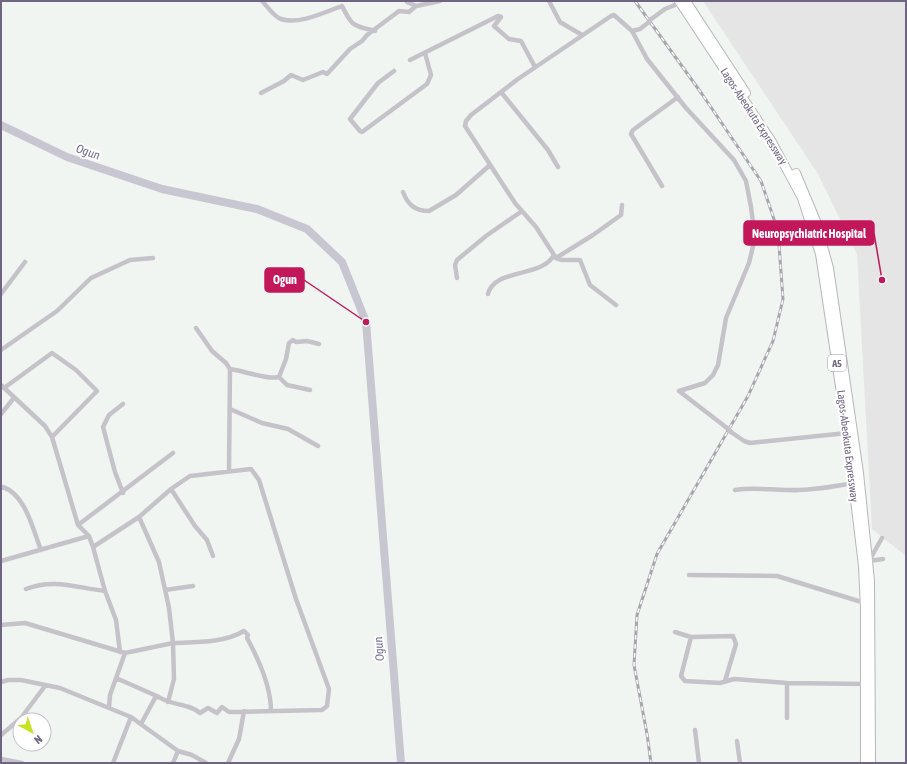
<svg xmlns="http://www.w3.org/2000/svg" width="907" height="764" font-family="'Asap Condensed',sans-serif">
	<rect width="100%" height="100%" fill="#f1f5f1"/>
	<path fill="#e4e5e4" d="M703,1H906V556L872,529L857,254L818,174Z"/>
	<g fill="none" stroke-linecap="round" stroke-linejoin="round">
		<path stroke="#c8c6d1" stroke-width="8" d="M1,125L67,157L162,189L257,209L307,229L342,262L366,322L401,763"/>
		<g stroke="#b7b5bb" stroke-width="10">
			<path id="highway" d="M679,1L772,142L802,198L820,254L847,433L863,566L865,608V763
				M686,1L746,93
				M796,173L816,221L829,268L859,473L870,581L871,763"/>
		</g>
		<path stroke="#c5c2c9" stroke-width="4.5" d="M262,1C267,6 274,17 281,19C299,25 325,12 342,6C353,28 353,25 375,31
			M408,1L407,2L416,6
			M549,1L560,22L582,35
			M650,20L665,9L680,3
			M632,31L647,59L686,108L734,160L746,181L751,207L755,238L749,263L726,318L718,365L713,375L705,383L679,391
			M410,60L498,16L501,17L494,26L509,39L521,41L535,67
			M394,71L378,83L350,119L360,131L362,132L427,84L431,75L425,53
			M501,92L548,150L558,167
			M261,93L284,81L291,75L303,80L323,72L327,74L350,49L362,41L367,35L399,11L409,12L416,6L440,1
			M662,186L631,134L633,130L678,97
			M403,192C408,205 415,211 429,211L456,195L490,165
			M556,258L593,235L621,215L622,205
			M457,278L455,265L457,260L486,236L522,211
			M1,294L25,262
			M488,294C494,268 542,278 554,255
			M616,305L590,285L580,260H562L556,258L536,227L515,203L465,126L466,121L471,115L518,79L611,16L614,15L632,31L640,29L649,22
			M196,328L212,351L226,363L230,369C244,371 268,380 279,377L287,385L310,390
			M1,350L57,311L91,278L130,260L153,258
			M279,377L286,359L289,343L293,340L296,342L307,341L319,344
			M1,385L45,426L52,437L78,525L89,536L93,547L105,591L116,620L120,652
			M4,388L52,353L76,370L97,391L52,437
			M679,391L727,428
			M230,409L262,423L288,429L318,446
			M1,414L13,399
			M731,432L744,441L750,443L847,433
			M229,471L230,369
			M1,488L3,487C26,495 33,530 41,550
			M171,489L195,526L207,540L213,556
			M735,490C753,487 770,490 788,490C810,491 832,487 853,483
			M123,493L115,472L103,427L109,415L123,404
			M139,517L159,562L169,608L173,643C196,642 224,643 244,631L248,635L247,638C259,660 271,686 271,711
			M78,525L173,453
			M882,538L869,561L883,559
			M93,547L139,517L171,489L190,476L251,469L259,480L296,599L329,689L327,706L322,710L229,712L222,707L217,713L208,708L200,713C189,703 172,706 159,697L155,698L141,724
			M1,561L89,536
			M689,575L777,576L865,603
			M26,589C54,578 77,588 105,591
			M165,590L193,586
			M1,625L25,623L125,653L173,643L174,679L168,702
			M675,632L691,637L733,636L736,644L725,681
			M691,637L681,676L685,681L720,683L734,679L787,683L865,684
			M116,678L159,697
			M1,682L8,680H21L60,688L131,717L178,751L192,755L206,763
			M109,708L110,695L125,653
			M787,718V683
			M695,730L699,763
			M1,735L21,718L45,686
			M737,741L740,763
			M1,759L22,763
			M113,763L131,717
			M173,763L178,751
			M228,763L239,739L244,711"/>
		<use href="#highway" stroke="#fff" stroke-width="8"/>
		<g stroke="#a8a5af" stroke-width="3">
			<path id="rail" d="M635,1L702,94L761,181L778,231L783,299L773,341L748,396L657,554L637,615L634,665L647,734L651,763"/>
		</g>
		<use href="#rail" stroke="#fff" stroke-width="1.5" stroke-dasharray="4.5" stroke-linecap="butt"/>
		<path stroke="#c5c2c9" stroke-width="4.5" d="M649,22L650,20
			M727,428L731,432"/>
	</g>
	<g text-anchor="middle" stroke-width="4" stroke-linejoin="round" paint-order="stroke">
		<rect fill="#fff" stroke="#9a92a8" stroke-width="1" x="828" y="355" width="18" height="16" rx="3"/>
		<g font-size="10" font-weight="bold" fill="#6f6482">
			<text x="837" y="367">A5</text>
		</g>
		<g font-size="11" fill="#6f6482" stroke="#fff">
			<text transform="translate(754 116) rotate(57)" y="4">Lagos-Abeokuta Expressway</text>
			<text transform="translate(848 446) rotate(83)" y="4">Lagos-Abeokuta Expressway</text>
		</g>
		<g font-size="12" font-style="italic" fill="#756e94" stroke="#fff">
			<text transform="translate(88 152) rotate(19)" y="4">Ogun</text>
			<text transform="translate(379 649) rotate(-95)" y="4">Ogun</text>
		</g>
	</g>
	<path fill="none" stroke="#c2185b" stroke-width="1.5" d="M882 280L874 233M366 322L304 280"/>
	<g fill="#c2185b" stroke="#fff" stroke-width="1.5">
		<circle cx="882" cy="280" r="4"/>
		<circle cx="366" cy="322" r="4"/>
	</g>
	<g fill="#c2185b" stroke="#c2185b" stroke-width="1.5">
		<rect x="744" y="221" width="130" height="24" rx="4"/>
		<rect x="265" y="268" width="39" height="24" rx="4"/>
	</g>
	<g font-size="12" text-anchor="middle" font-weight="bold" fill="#fff">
		<text x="809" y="238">Neuropsychiatric Hospital</text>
		<text x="285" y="284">Ogun</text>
	</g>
	<rect width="907" height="764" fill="none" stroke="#6f6482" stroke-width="4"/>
	<g transform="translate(32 732) rotate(140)"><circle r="19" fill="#ffffff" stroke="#c5c1cd"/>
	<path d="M0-3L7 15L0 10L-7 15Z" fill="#c6e323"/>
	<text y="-6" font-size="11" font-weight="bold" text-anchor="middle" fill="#6f6482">N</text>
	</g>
</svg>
